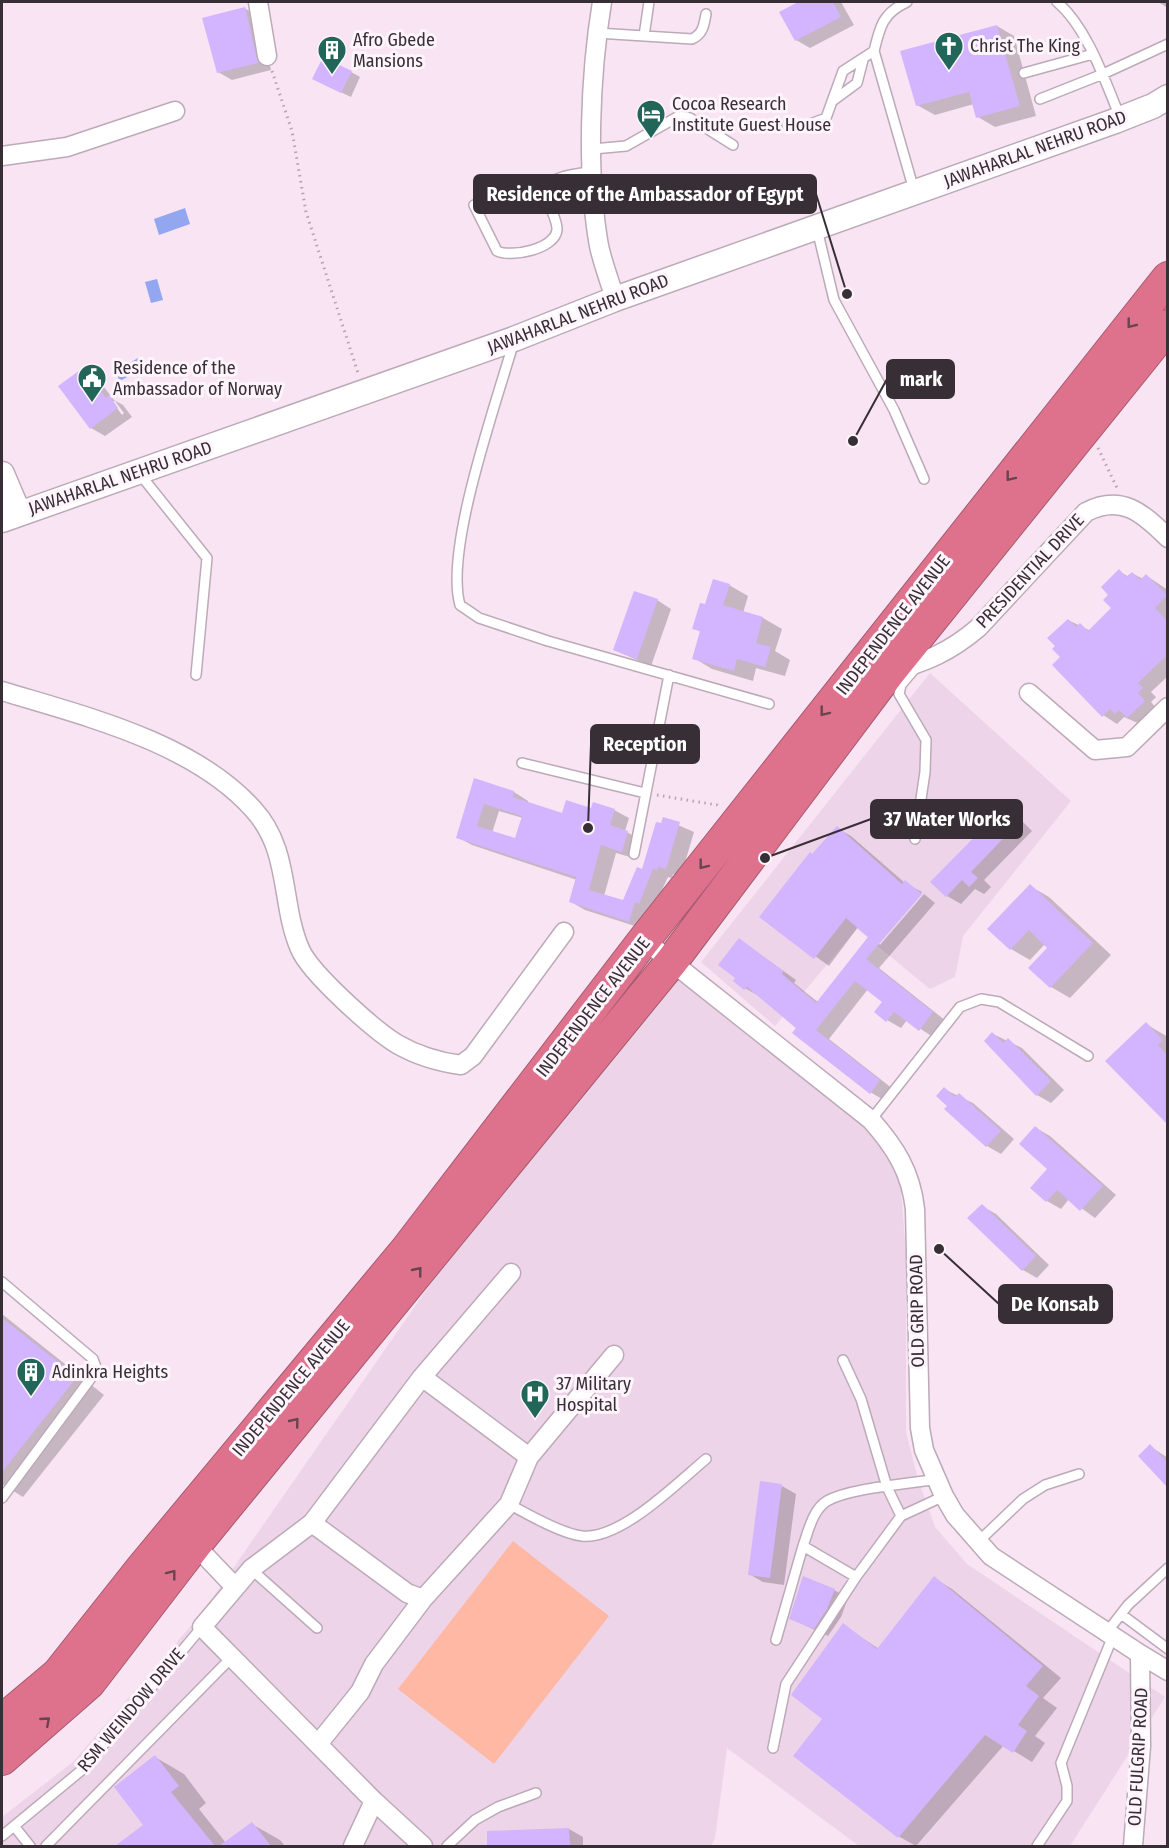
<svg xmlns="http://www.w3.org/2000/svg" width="1169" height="1848" font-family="'Fira Sans Condensed',sans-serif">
	<rect width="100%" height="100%" fill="#f8e4f3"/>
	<path fill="#edd4e8" d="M930,673L1071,801L963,936L955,977L930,989L857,929L775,1026L701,962Z
		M681,974L869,1126L899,1165L906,1254V1432L918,1479L935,1527L967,1564L1165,1697L1070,1846H859L727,1748L715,1838L711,1846H2V1817L73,1762L202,1613L484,1207Z"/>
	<path fill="#ffb8a4" d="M513,1541L609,1616L494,1764L398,1689Z"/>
	<path fill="#93a7f0" d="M185,208L190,224L159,235L154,219Z
		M157,279L163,300L151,303L145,282Z
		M138,358L144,368L120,381L115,372Z"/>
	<path fill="#0003" fill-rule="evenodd" d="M801,2H841L854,25L810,48L796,40L781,13Z
		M1157,2H1168V8L1158,2Z
		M244,8L259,16L271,70L232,80L218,72Z
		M997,26L1014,36L1036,116L995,127L978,117L974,104L935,115L917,105Z
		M351,72L360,77L351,97L323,84Z
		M83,369L97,378L114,400L123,405L132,417L105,436L91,428ZM112,401H115L124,413L122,415Z
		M1119,571L1129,577L1132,573L1143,579L1147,576L1168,590V676L1151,692L1156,697L1151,702L1158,710L1142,725L1124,717L1117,724L1103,715L1062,657L1068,620L1091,631L1113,608L1110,595Z
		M729,585L748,596L743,613L763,618L782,629L775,651L790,660L785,676L756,668L753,681L712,669L694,658L701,632L694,628L706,606Z
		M657,600L671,609L651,666L614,650Z
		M475,780L514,792L528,801V803L563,814L614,810L629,818L625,831L642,841L637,859L616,853L604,896L624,901L643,871L664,819L694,832L681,876L673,874L672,878L668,877L644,929L585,910L571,902L577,880L472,845L457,837ZM499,811L523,818L516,840L492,833Z
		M1004,809L1018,817L1032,831L984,880L991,887L984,894L975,889L961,904L947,896Z
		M837,828L851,836L905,883L922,892L878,943L880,945L924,894L935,903L879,968L946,1021L933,1037L907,1020L901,1028L887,1020L884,1002L868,989L829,1039L893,1089L884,1100L870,1092L759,996L745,988L740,940L796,980L794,983L818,1002L870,936L858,927L829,966L761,917Z
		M1030,886L1049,897L1111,955L1070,998L1051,987L1031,968L1049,948L1045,944L1030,960L1011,949Z
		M1146,1024L1168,1037V1122L1108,1061Z
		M993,1034L1022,1048L1064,1090L1051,1103L1037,1095Z
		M944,1089L973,1103L1014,1139L1001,1154L987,1146Z
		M1036,1128L1050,1136L1116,1195L1095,1218L1069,1199L1061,1209L1047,1201L1049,1169Z
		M982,1206L996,1214L1049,1265L1037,1278L1023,1270Z
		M2,1314L104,1395L23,1497L2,1484Z
		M1150,1446L1168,1458V1485L1140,1456Z
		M782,1486L796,1494L784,1585L763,1582L749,1574Z
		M934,1578L952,1589L1061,1678L1043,1698L1057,1708L1035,1736L1045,1743L1032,1762L1004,1745L916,1846L898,1836L824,1719L792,1694L843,1625L879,1649Z
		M834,1590L848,1598L841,1617L828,1636L791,1619Z
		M155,1757L184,1774L206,1803L199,1809L226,1843L252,1824L280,1840L285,1846H118L145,1825Z
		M569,1829L583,1837V1846H489L488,1832Z"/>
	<path fill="#d3b4ff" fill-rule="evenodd" d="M798,2H833L841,17L795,41L779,12Z
		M245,7L258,63L217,73L202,18Z
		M997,25L1020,106L976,118L969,92L916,106L900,51Z
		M323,57L352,71L341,93L312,79Z
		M83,368L106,398L109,395L118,408L90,429L58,386Z
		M1119,569L1126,577L1132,572L1140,580L1146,574L1167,595L1155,608L1167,621V655L1138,683L1143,688L1138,693L1145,701L1127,718L1119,710L1115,714L1110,709L1102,717L1052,665L1060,657L1052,649L1055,646L1047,638L1068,619L1076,627L1080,623L1088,631L1111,608L1103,600L1108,595L1101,587Z
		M713,579L730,584L723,605L763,617L756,643L771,647L765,667L737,659L734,671L692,659L700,631L692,629L700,603L705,604Z
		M634,591L658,599L637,659L613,650Z
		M474,778L514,791L513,797L562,813L566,800L591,808L593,802L615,809L610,825L628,831L622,852L601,845L589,890L623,900L637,867L642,869L656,822L661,823L663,817L680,822L666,869L658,867L657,870L653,869L639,904L635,902L629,922L569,902L576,877L456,838ZM484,804L522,816L515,838L477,826Z
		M1004,807L1019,822L971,872L978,878L969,887L962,880L946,897L930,882Z
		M837,826L902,884L905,880L922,894L866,959L933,1012L919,1031L894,1012L886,1022L874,1012L882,1002L855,981L816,1030L880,1080L870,1094L792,1033L796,1028L747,987L744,990L733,981L735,978L718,965L739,938L783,971L782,974L816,1003L868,937L846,918L814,959L759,917L810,852L812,854Z
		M1030,884L1093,943L1050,988L1028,968L1047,948L1029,930L1010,950L987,929Z
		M1146,1022L1163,1040L1158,1045L1167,1055V1124L1105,1061Z
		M992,1032L1003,1043L1008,1038L1051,1081L1036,1096L984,1041Z
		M944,1087L955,1097L959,1093L1001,1131L986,1147L944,1109L947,1106L936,1096Z
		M1035,1126L1103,1186L1080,1211L1057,1190L1046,1202L1030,1188L1047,1169L1019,1144Z
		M982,1204L1036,1256L1022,1271L967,1218Z
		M2,1318L77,1377L2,1472Z
		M1150,1444L1167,1462V1487L1138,1456Z
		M760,1481L782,1484L770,1578L748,1575Z
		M803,1576L835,1589L827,1609L814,1629L789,1619Z
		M934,1576L1043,1666L1026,1686L1039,1696L1018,1725L1027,1731L1013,1753L985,1735L898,1838L793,1756L822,1719L791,1695L843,1623L877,1649Z
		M155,1755L179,1786L171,1792L215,1846H115L143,1825L114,1787Z
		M252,1822L271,1846H219Z
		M569,1828L570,1846H487V1831Z"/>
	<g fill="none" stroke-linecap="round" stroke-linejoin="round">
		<g stroke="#bcaab8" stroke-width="12">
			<path id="lane" d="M907,2C883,13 880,26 874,51L914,190
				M1057,2C1087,27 1105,81 1120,117
				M597,33L692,39C703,34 704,25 706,14
				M644,36L649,2
				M1024,73L1093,54
				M1040,99L1103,74L1168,44
				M834,100L857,83L863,60
				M787,125L805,126L826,118L843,71L874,51
				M593,149L626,146L679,116L690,118L733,145
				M474,205L497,251C511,258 555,249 557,230C558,216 541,199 549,185C555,175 582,174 592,171
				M817,229L834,300L894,410L924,479
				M514,341C497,401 444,549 460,605L479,618L548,641L769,704
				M139,473L207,558L196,675
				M522,763L645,793
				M915,839L925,772L926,740L899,694L901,685L917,666
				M634,854L669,675
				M871,1120L960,1007L981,999L999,1002L1088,1056
				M2,1282L93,1359L97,1370L2,1498
				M843,1360L861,1399L887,1487L901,1516
				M509,1504C527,1514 562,1534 582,1536C621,1540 677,1483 706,1459
				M978,1542L1023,1499L1045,1485L1079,1474
				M803,1546C808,1532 813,1509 827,1501C849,1488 909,1484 937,1479
				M251,1569L317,1628
				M1121,1614L1168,1649
				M1107,1632L1128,1605L1168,1568
				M776,1640L803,1546L856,1577
				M773,1748L786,1684L856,1577L901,1516L944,1496
				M14,1826L30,1846
				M2,1836L83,1769L202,1627
				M46,1846L232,1657
				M447,1846L475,1820L498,1807L536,1793
				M1037,1846L1067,1801V1786L1061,1763L1113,1636"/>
		</g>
		<g stroke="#bcaab8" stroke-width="21">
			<path id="street" d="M258,2L267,56
				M602,2C590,75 586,172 599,246C603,264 610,282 615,299
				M2,156L67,147L175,111
				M891,671C925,663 951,651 978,628L1086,512C1121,494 1142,512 1168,538
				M2,691C84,716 193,742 253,809C291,850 280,903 300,949C310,973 374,1030 397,1044C416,1055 439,1062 461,1065L473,1056L564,932
				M1029,693L1095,750L1127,747L1168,707
				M644,940L871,1120C895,1147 911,1172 915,1209L920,1428L924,1450L944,1496L955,1515L991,1556L1140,1654L1141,1746L1133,1846
				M422,1377L529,1457
				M312,1523L407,1593L423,1599L509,1504L529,1457L614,1355
				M195,1545L235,1587
				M1140,1654L1168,1671
				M318,1744L360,1692L374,1664L423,1599
				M374,1801L423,1846
				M353,1846L374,1801L202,1627L251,1569L312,1523L422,1377L511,1273"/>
		</g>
		<g stroke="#bcaab8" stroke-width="27">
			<path id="secondary" d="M2,474L19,514
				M2,520L514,339L615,299L1115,121L1153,106L1168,97"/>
		</g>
		<g stroke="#a45b6e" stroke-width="34">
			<path id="highway" d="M2,1721L58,1674L142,1568L407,1249L644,940L1168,278
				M2,1759L89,1683L195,1545L672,961L890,671L1168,326"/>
		</g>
		<path stroke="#b3a4af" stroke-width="3" stroke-dasharray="1.5 4.5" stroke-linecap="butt" d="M272,71L292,131L306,212L358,373
			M1098,448L1117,488
			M657,795L717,805L720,808"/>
		<use href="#lane" stroke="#fff" stroke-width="9"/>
		<use href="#street" stroke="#fff" stroke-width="18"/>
		<use href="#secondary" stroke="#fff" stroke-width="24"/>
		<use href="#highway" stroke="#de728d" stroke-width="32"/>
	</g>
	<defs><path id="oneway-chevron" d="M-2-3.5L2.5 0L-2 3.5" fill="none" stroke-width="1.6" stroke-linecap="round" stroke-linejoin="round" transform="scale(1.5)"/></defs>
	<g stroke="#69434f">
		<use href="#oneway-chevron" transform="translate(1131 324) rotate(128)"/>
		<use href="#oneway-chevron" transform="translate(1010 477) rotate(128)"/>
		<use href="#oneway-chevron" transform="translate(824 712) rotate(128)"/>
		<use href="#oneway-chevron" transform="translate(703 865) rotate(128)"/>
		<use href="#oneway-chevron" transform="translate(418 1271) rotate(-51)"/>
		<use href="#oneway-chevron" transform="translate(295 1422) rotate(-51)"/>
		<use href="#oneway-chevron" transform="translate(172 1574) rotate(-52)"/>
		<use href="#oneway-chevron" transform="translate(46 1721) rotate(-41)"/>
	</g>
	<defs>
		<g id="church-pin" transform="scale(1.5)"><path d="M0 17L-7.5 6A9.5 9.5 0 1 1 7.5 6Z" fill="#216659" stroke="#fdf5fb"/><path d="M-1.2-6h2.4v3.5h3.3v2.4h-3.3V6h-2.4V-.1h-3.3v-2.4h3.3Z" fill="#fff"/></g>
		<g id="building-pin" transform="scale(1.5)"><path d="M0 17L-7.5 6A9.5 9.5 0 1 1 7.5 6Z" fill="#216659" stroke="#fdf5fb"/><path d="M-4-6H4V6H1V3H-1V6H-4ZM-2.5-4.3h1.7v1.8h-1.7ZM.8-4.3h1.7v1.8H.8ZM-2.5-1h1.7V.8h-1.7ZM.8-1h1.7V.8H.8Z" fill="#fff"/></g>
		<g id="hotel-pin" transform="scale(1.5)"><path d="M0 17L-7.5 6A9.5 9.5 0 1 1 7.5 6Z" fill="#216659" stroke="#fdf5fb"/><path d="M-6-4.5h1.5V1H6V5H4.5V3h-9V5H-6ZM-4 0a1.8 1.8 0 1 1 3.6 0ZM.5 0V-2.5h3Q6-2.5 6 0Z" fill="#fff"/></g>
		<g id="civic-pin" transform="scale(1.5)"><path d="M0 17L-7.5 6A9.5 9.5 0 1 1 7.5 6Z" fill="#216659" stroke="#fdf5fb"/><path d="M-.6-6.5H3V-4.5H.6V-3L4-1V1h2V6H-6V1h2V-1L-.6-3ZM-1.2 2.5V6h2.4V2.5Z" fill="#fff"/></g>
		<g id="hospital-pin" transform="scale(1.5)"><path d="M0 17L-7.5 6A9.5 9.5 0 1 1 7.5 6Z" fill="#216659" stroke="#fdf5fb"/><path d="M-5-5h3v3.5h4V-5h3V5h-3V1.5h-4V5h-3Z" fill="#fff"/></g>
	</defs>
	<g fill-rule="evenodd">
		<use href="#church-pin" x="949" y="46"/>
		<use href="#building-pin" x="332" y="50"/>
		<use href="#hotel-pin" x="651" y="114"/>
		<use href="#civic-pin" x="92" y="378"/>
		<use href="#building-pin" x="31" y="1372"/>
		<use href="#hospital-pin" x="535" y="1394"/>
	</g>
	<g text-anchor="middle" stroke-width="6" stroke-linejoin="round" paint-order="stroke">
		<g font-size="18" fill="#372f35" stroke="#fdf5fb" text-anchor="start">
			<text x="353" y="46">Afro Gbede<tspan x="353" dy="21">Mansions</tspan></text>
			<text x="970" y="52">Christ The King</text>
			<text x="672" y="110">Cocoa Research<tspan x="672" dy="21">Institute Guest House</tspan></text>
			<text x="113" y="374">Residence of the<tspan x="113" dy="21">Ambassador of Norway</tspan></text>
			<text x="52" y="1378">Adinkra Heights</text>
			<text x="556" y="1390">37 Military<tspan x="556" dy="21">Hospital</tspan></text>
		</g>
		<g font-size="18" fill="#372f35" stroke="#fdf5fb">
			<text transform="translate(1035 149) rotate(-20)" y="6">JAWAHARLAL NEHRU ROAD</text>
			<text transform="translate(578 314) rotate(-21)" y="6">JAWAHARLAL NEHRU ROAD</text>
			<text transform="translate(120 478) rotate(-19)" y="6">JAWAHARLAL NEHRU ROAD</text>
			<text transform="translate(1030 571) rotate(-47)" y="6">PRESIDENTIAL DRIVE</text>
			<text transform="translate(893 625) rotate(-52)" y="6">INDEPENDENCE AVENUE</text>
			<text transform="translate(593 1007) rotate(-52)" y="6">INDEPENDENCE AVENUE</text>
			<text transform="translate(917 1311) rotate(-91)" y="6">OLD GRIP ROAD</text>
			<text transform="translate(291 1388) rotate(-50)" y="6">INDEPENDENCE AVENUE</text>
			<text transform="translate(131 1710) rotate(-50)" y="6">RSM WEINDOW DRIVE</text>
			<text transform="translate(1138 1757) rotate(-87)" y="6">OLD FULGRIP ROAD</text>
		</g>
	</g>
	<path fill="none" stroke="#372f35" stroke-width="2" d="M847 294L816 194M853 441L887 379M588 828L591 744M765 858L871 819M939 1249L999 1304"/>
	<g fill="#372f35" stroke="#fdf5fb" stroke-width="2">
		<circle cx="847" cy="294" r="6"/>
		<circle cx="853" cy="441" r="6"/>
		<circle cx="588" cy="828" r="6"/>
		<circle cx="765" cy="858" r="6"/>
		<circle cx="939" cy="1249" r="6"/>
	</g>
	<g fill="#372f35" stroke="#372f35" stroke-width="2">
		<rect x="474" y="175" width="342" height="38" rx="6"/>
		<rect x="887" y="360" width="67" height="38" rx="6"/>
		<rect x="591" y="725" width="108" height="38" rx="6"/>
		<rect x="871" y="800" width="151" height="38" rx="6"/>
		<rect x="999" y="1285" width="113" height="38" rx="6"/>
	</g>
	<g font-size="20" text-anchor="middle" font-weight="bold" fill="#fff">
		<text x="645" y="201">Residence of the Ambassador of Egypt</text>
		<text x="921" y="386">mark</text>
		<text x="645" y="751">Reception</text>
		<text x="947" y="826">37 Water Works</text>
		<text x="1055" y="1311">De Konsab</text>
	</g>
	<rect width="1169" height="1848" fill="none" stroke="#372f35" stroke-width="6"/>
</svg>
